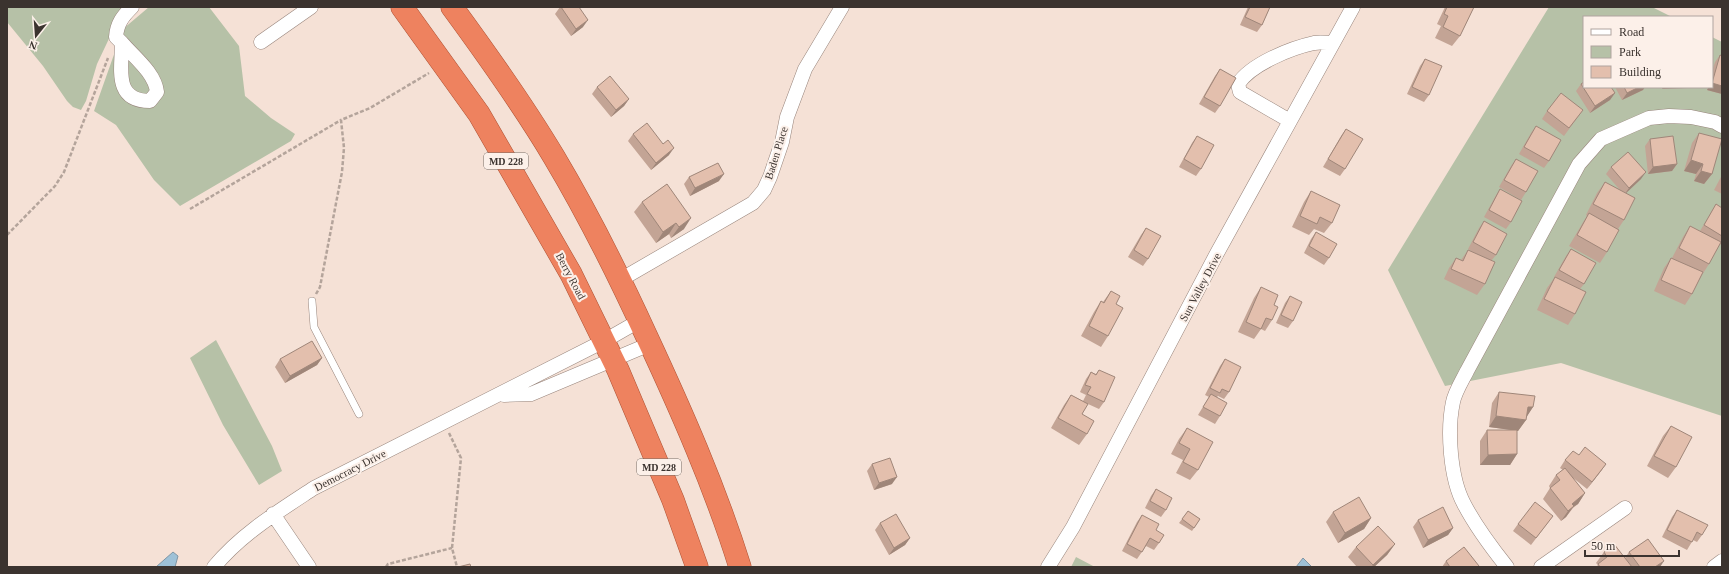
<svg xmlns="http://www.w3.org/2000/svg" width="1729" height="574" font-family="'Times New Roman',serif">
	<rect width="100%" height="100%" fill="#f5e1d6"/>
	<path fill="#b6c1a7" d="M7,7H124L97,64L86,101L81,110L73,107L67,101L43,66L7,22Z
		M149,7H209L239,46L245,96L271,118L295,134L291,141L180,206L154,180L116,125L94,111L123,29Z
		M1549,7H1652L1672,17H1584V87H1712V37L1722,42V416L1561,363L1445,386L1388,270Z
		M216,340L272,446L282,471L259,485L223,425L190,358Z
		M1076,557L1095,567H1071Z"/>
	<path fill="#9ec1d7" stroke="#8096a5" d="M173,552L178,556L175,567H156Z
		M1303,558L1312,567H1296Z"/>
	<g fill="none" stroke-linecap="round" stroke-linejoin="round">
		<g stroke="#98857c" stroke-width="8">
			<path id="service" d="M312,301L314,327L359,414"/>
		</g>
		<g stroke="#98857c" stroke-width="15">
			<path id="minor" d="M261,42L311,7
				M122,43C134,57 155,73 157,92L150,101C113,101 122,68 122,43Z
				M122,43L116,37C117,23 123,16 132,7
				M1290,121L1240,92L1238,84C1251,64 1291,48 1314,43C1320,42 1327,43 1333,43
				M620,280L753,203L764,190L770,177L782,142L787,117L805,69L842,7
				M504,395L531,394L650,344
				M273,514L309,567
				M214,567C241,534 279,511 314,488L604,341L639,321
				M1048,567L1073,527L1216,255L1353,7
				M1507,567C1491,547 1476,527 1464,504C1450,478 1447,430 1453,402C1455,392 1462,381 1467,371L1579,164L1601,139L1649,118L1669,116L1691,117L1715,122L1722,126
				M1541,567L1625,508
				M1714,567L1722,561"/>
		</g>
		<g stroke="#ad5234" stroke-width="23">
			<path id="trunk" d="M402,7L479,114L571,274L618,370L673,500L697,567
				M452,7C488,56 523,105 554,157C588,214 618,274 646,335C681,410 715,487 740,567"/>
		</g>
		<path stroke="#b4a49b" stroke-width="2.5" stroke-dasharray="4 2" stroke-linecap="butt" d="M190,209L341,120
			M7,235L55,186L64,172L108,58
			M316,294L320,287L342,172L344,148L341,120L370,108L429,73
			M449,433L461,458L452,548L457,567
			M386,567L388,564L452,548"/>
		<use href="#service" stroke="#fff" stroke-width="7"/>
		<use href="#minor" stroke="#fff" stroke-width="14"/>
		<use href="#trunk" stroke="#ee825f" stroke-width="22"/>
	</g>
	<path fill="#c3a495" d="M560,7H579L583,27L571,36L555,14Z
		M1248,7H1270L1262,25L1257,32L1240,25Z
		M1445,7H1474L1460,36L1452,46L1435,38L1441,26L1437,24Z
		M1720,55L1722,94L1707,90L1708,87H1712V71L1715,62Z
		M1425,59L1429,95L1424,102L1407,94L1420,66Z
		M1220,69V106L1215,113L1199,104L1215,76Z
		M1581,84L1615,93L1610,100L1590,113L1576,91Z
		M597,87L629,99L624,106L611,117L592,94Z
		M1615,87H1645L1643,90L1622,100Z
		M1583,110L1564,136L1542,119L1547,111Z
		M1536,126L1549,161L1544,168L1519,154L1531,133Z
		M1346,129L1345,169L1340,176L1323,167L1341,136Z
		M1699,133L1712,174L1704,184L1694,181L1696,174L1684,171L1692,143Z
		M633,134L669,155L651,170L628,141Z
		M1197,136L1201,169L1196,176L1179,167L1192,143Z
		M1650,139L1677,164L1672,171L1648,174L1645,146Z
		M1516,159L1526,192L1521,200L1499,187L1511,166Z
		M1611,167L1641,179L1626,193L1624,220L1618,229L1607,252L1600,263L1569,246L1582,224L1587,216L1586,215L1597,193L1605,182L1620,190L1606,174Z
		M1722,175V194L1714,190Z
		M689,177L719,181L690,196L684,184Z
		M667,184L684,229L671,238L669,234L656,243L634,212L642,202Z
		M1500,189L1511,222L1506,229L1484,217L1495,197Z
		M1311,191L1332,223L1324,233L1314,229L1309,235L1292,227L1304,202Z
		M1716,204L1722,208V244L1721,245L1720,244L1709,264L1702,275L1692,294L1685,305L1654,291L1664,268L1671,258H1672L1683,237L1690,226L1700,231Z
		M1484,221L1496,255L1491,261L1485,284L1477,295L1444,279L1449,268L1456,258L1461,260L1468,250L1474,253L1468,249L1479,228Z
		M1146,228L1148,259L1143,266L1128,257L1141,235Z
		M1316,232L1329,258L1324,265L1304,253L1311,239Z
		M1571,249L1584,284L1580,289L1575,314L1568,325L1537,310L1547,288L1555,277H1554L1566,256Z
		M1261,287L1274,305L1272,320L1265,331L1261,329L1254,339L1238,332L1254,298Z
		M1111,291L1116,304L1108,336L1101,347L1081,336L1094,312L1101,301L1103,302Z
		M1290,296L1293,321L1288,328L1276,323L1285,303Z
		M322,358L317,365L285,383L275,367L280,359Z
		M1225,359L1229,392L1224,399L1218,396L1217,397L1220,416L1215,424L1198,415L1209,397L1205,395L1220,366Z
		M1099,370L1104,402L1099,409L1088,404L1082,414L1087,434L1079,445L1051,428L1064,405L1071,395L1083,401L1086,395L1080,392L1086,379L1091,372L1096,374Z
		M1499,392L1533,407L1526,417V420L1518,431H1517V454L1510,465H1480V441L1487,430H1512L1489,427L1492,403Z
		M1671,426L1676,467L1668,478L1647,466L1663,436Z
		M1187,428L1198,470L1190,480L1176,473L1183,460L1171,454L1179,439Z
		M1579,455L1606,464L1601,471L1587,489L1572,477L1585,493L1578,504L1573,508L1566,517L1561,521L1543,499L1550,488L1549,486L1556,475L1563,470L1560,468L1565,460Z
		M872,464L892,484L874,490L867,471Z
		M1156,489L1166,510L1161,517L1145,508L1151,496Z
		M1677,510L1702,535L1697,542L1693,540L1687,550L1662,537L1672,517Z
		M1188,511L1200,519L1192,531L1179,523Z
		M1333,512L1371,518L1364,529L1338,543L1326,522Z
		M1142,515L1156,530L1159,543L1154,550L1146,546L1137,559L1122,551L1137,522Z
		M1553,516L1531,545L1513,531L1518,524Z
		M1418,520L1453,528L1448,535L1423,548L1413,527Z
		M880,523L910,538L905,545L889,555L875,530Z
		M1395,544L1387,555L1374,567H1357L1348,557L1356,547Z
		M1604,552L1625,558L1629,552L1660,567H1596L1598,565L1596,563Z
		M1446,561L1478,567H1442Z"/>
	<path fill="#9f8679" d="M588,20L583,27L571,36L576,29Z
		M1712,83L1722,86V94L1707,90L1709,87H1712Z
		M1639,87H1645L1643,90L1622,100L1627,93Z
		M1663,87H1688L1687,88L1662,89Z
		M1615,93L1610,100L1590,113L1595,106Z
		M629,99L624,106L611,117L616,110Z
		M674,148L669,155L651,170L656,163Z
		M1691,160L1703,164L1696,174L1684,171Z
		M1677,164L1672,171L1648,174L1653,167Z
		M1701,171L1712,174L1704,184L1694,181Z
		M1646,172L1641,179L1624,195L1629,188Z
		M724,174L719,181L690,196L695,188Z
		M691,218L684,229L671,238L679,227Z
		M676,223L669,234L656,243L663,232Z
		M322,358L317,365L285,383L290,376Z
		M1528,407H1533L1526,418Z
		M1496,416L1526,420L1518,431L1489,427Z
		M1517,454L1510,465H1480L1488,455Z
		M1606,464L1601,471L1587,489L1592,482Z
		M897,477L892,484L874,490L879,483Z
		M1585,493L1578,504L1573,507L1566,517L1561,521L1568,511L1572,504Z
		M1371,518L1364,529L1338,543L1345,533Z
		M1453,528L1448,535L1423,548L1428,540Z
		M910,538L905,545L889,555L894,548Z
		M1395,544L1387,555L1374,567H1371L1373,565Z
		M1664,561L1660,567H1655Z"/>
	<path fill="#e3bfad" stroke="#9f8679" d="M561,7H579L588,20L576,29Z
		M1250,7H1270L1262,25L1245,17Z
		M1447,7H1474L1460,36L1443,27L1448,16L1444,14Z
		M1720,55L1722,56V86L1712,83Z
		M1425,59L1442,66L1429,95L1412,87Z
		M1220,69L1236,78L1220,106L1204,97Z
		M610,76L629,99L616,110L597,87Z
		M1584,82V87H1611L1615,93L1595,106L1581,84Z
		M1624,87H1639L1627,93Z
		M1561,93L1583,110L1569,128L1547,111Z
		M647,123L663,144L668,140L674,148L656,163L633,134Z
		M1536,126L1561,140L1549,161L1524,147Z
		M1346,129L1363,139L1345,169L1328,159Z
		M1699,133L1722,139L1712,174L1701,171L1703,164L1691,160Z
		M1197,136L1214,145L1201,169L1184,159Z
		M1673,136L1677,164L1653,167L1650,139Z
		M1628,152L1646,172L1629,188L1611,167Z
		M1516,159L1538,171L1526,192L1504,180Z
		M718,163L724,174L695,188L689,177Z
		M1605,182L1635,198L1624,220L1593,204Z
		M667,184L691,218L679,227L676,223L663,232L642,202Z
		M1500,189L1522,201L1511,222L1489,210Z
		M1311,191L1340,205L1332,223L1320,217L1317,224L1300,216Z
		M1716,204L1722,208V236L1704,225Z
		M1589,213L1619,230L1607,252L1577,235Z
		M1484,221L1507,234L1496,255L1473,242Z
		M1690,226L1721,242L1709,264L1679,248Z
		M1146,228L1161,236L1148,259L1134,250Z
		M1316,232L1337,244L1329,258L1309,246Z
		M1571,249L1596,263L1584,284L1559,270Z
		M1468,250L1495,262L1485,284L1451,269L1456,258L1463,261Z
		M1671,258L1703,272L1692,294L1661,280Z
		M1555,277L1586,292L1575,314L1544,299Z
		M1261,287L1278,295L1274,305L1278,307L1272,320L1266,318L1261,329L1246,322Z
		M1111,291L1120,296L1116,304L1123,308L1108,336L1089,326L1101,301L1104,303Z
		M1290,296L1302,302L1293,321L1281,315Z
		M312,341L322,358L290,376L280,359Z
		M1225,359L1241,367L1229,392L1222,389L1220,393L1210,388Z
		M1099,370L1115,377L1104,402L1087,394L1091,387L1085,385L1091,372L1096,375Z
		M1499,392L1535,396L1533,407H1528L1526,420L1496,416Z
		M1211,394L1227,403L1220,416L1203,407Z
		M1071,395L1088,404L1082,414L1094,421L1087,434L1058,418Z
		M1671,426L1692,437L1676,467L1654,456Z
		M1187,428L1213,442L1198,470L1183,462L1190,449L1179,443Z
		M1487,430H1517V454L1488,455Z
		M1585,447L1606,464L1592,482L1565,460L1573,451L1579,455Z
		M890,458L897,477L879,483L872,464Z
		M1565,468L1585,493L1572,504L1574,506L1568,511L1550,488L1560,480L1556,475Z
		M1156,489L1172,498L1166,510L1150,501Z
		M1359,497L1371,518L1345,533L1333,512Z
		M1535,502L1553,516L1536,538L1518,524Z
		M1443,507L1453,528L1428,540L1418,520Z
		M1677,510L1708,525L1702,535L1697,532L1692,542L1667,530Z
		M1188,511L1200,519L1194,528L1182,519Z
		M896,514L910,538L894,548L880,523Z
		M1142,515L1159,524L1156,530L1164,535L1159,543L1150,538L1142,552L1127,544Z
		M1378,526L1395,544L1373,565L1356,547Z
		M1648,539L1664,561L1655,567H1640L1629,552Z
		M1614,544L1632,567H1600L1598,564L1607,557L1604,552Z
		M1464,547L1479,566L1478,567H1450L1446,561Z
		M470,564L471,567H458Z"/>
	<g text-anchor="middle" stroke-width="4" stroke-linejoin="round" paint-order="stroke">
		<g fill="#fcf0e9" stroke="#756c67" stroke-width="1">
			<rect x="484" y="153" width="44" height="16" rx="3"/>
			<rect x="637" y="459" width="44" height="16" rx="3"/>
		</g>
		<g font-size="10" font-weight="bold" fill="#3b332f">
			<text x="506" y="165">MD 228</text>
			<text x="659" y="471">MD 228</text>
		</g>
		<g font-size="11" fill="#3b332f" stroke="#fcf0e9">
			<text transform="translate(776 153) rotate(-73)" y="4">Baden Place</text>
			<text transform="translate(571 276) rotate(62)" y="4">Berry Road</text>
			<text transform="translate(1200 287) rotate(-62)" y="4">Sun Valley Drive</text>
			<text transform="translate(350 470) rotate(-27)" y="4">Democracy Drive</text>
		</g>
	</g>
	<rect width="1729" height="574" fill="none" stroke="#3b332f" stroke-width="16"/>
	<rect x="1583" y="16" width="130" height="72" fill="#fcf0e9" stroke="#afa49f"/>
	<rect x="1591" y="29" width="20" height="6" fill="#ffffff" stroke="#afa49f"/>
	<text x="1619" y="36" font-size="12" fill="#3b332f">Road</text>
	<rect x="1591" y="46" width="20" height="12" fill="#b6c1a7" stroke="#afa49f"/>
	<text x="1619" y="56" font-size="12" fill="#3b332f">Park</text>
	<rect x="1591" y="66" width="20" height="12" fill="#e3bfad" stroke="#afa49f"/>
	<text x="1619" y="76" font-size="12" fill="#3b332f">Building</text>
	<g transform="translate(36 36) rotate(197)" stroke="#fcf0e9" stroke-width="3" paint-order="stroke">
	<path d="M0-3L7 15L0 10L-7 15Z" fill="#3b332f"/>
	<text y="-6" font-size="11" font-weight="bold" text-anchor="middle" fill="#3b332f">N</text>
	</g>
	<path d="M1585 550v6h94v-6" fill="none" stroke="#3b332f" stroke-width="2"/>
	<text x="1591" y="550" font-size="12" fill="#3b332f" stroke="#fcf0e9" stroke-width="3" paint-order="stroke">50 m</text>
</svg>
